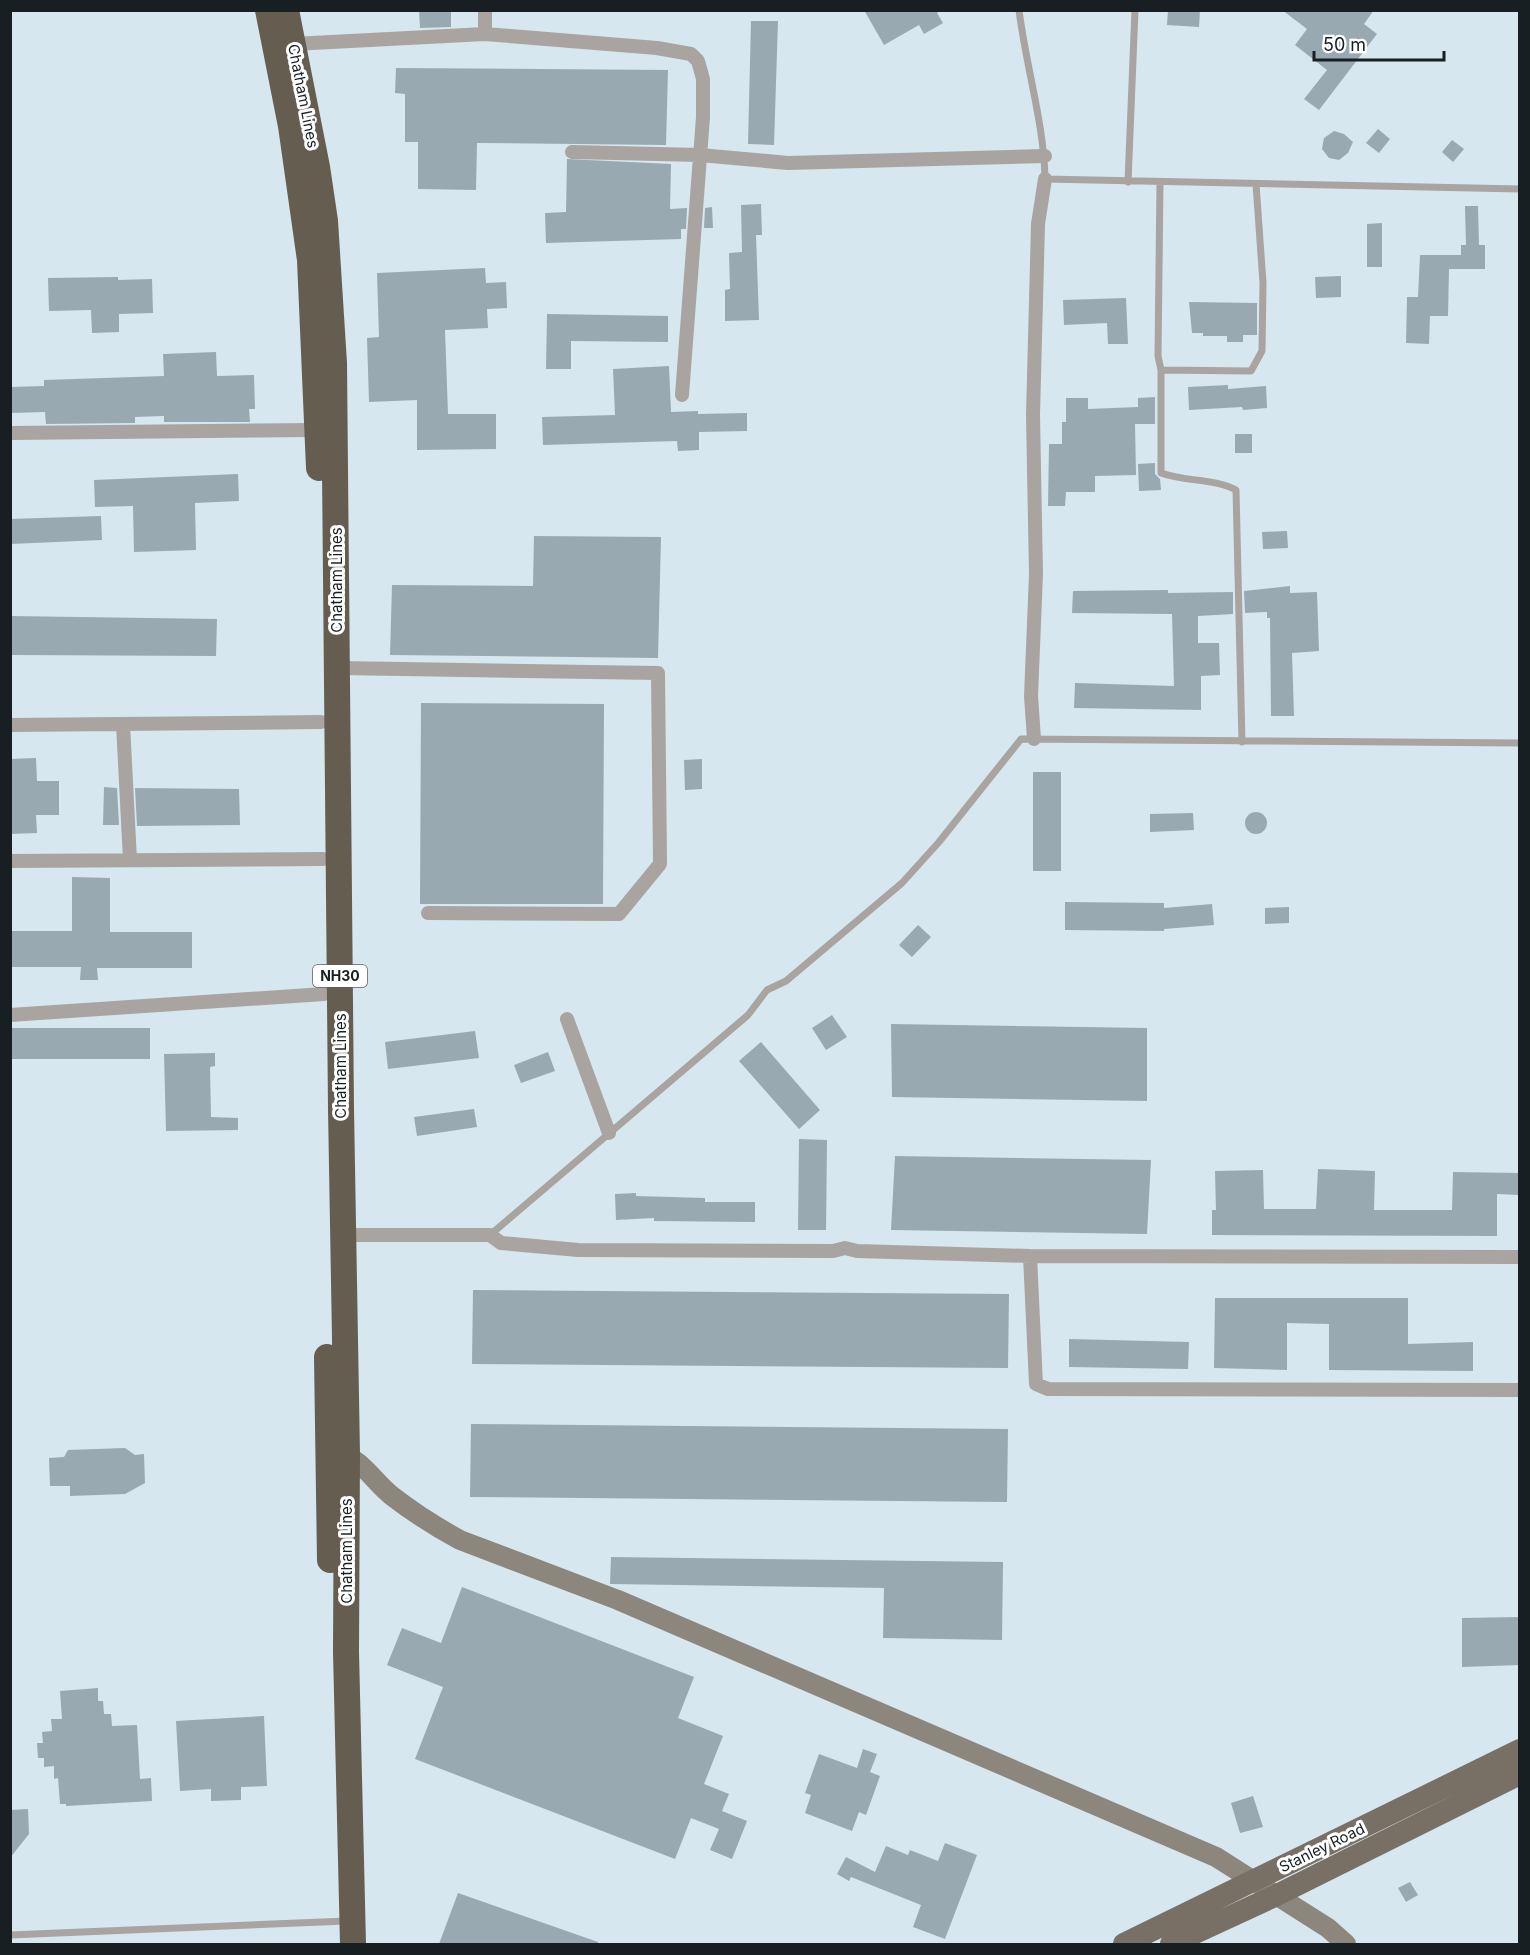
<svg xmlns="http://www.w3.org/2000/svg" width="1530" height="1955" font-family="Inter,sans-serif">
	<rect width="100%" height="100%" fill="#d6e7f0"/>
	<path fill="#99a9b2" d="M419,10H451V27L420,28Z
		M864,10H942L937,13L943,23L924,34L919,25L884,45Z
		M1168,10H1200L1199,27L1167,25Z
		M1282,10H1374L1364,24L1377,34L1319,110L1304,99L1327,70L1295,45L1307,29Z
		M751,21H778L774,145L748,144Z
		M396,68L668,70L666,145L477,143L476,190L418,189V142H405V94L395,93Z
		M1378,129L1390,139L1379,153L1366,143Z
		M1334,131L1344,134L1353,142L1348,153L1339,160L1329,158L1322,149L1324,138Z
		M1452,140L1464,149L1453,162L1442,152Z
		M567,159L671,164L670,209L687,208L686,229H681V239L546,243L545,213L566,212Z
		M761,204L762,235H756L759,320L725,321V290L730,289L729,253L742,252L741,205Z
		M1465,206H1478L1479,245H1485V269H1449L1448,316H1430L1429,344L1406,343L1407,297H1418L1420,255H1461V245H1466Z
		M712,207L713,228H704L705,208Z
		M1382,223V267H1367V224Z
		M485,268L486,283L506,282L507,308L487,309L488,328L445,330L448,414H496V449L417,450V400L369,402L367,338L379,337L377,273Z
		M1341,276V297L1316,298L1315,277Z
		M118,277V280L152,279L153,313L119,314V332L92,333L91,310L49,311L48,278Z
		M1126,298L1128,344H1108L1107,323L1064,325L1063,300Z
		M1189,302L1257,303V335H1243V342H1227V336H1203V333H1192Z
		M547,314L668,316V342L571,341V369H546Z
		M216,352L217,376L254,375L255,409H249L250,422H164V416L135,417V423L46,424L45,412L10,413V387L44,386V380L164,376L163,354Z
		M669,366L671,412L698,411V414L747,413V431L699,432V450L678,451L677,441L543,445L542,417L615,415L613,369Z
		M1228,385V389L1266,386L1267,408L1243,410L1242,407L1189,410L1188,387Z
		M1155,397V424H1135L1136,475L1095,476V492H1066L1065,506H1048L1049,444H1062V422H1066V398H1088V409L1138,407V398Z
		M1235,434H1252V453H1235Z
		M1155,463V474L1160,479L1161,490L1139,491L1138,464Z
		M238,474L239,501L195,503L196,550L134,552L133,506L95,507L94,480Z
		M101,516L102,540L10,544V519Z
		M1287,531L1288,548L1263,549L1262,532Z
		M534,536L661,537L658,658L390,655L392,585L533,586Z
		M1290,586V593L1317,592L1319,651L1292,653L1294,716H1271L1270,618H1267V612L1245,613L1244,591Z
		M1168,590V593L1233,592V614L1198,616V643H1219L1220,675L1201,676V710L1074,708L1075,683L1174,686L1172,614L1072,613L1073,591Z
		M11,616L217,619L216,656L11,655Z
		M421,703L604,704L603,904H420Z
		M36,758L37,781H59V815H36L37,833L10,834V759Z
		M702,759V789L685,790L684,760Z
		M1033,772H1061V871H1033Z
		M104,787L117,788L119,825H103Z
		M135,788L239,789L240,825L137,826Z
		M1245 823a11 11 0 1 1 22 0a11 11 0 1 1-22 0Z
		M1193,813L1194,830L1150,832V814Z
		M72,877L110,878V932H192V968H97L98,980H80L81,967H10V931H72Z
		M1065,902L1164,903V908L1212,904L1214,925L1164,929V931L1065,930Z
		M1289,907V923L1265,924V908Z
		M918,925L931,937L912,957L899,945Z
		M832,1015L847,1037L826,1050L812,1028Z
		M891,1024L1147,1028V1101L892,1097Z
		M10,1028H150V1059H10Z
		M475,1031L479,1058L388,1069L385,1042Z
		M761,1042L820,1110L799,1129L739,1061Z
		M548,1052L555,1071L521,1083L514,1065Z
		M215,1053V1066L210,1067L211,1117L238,1118V1130L166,1131L164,1054Z
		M474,1109L477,1127L417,1136L414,1117Z
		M799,1139L827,1140L826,1230H798Z
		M895,1156L1151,1160L1147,1234L891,1230Z
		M1318,1169L1375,1171L1374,1210H1452L1453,1172L1520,1173V1195L1497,1194V1236L1212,1235V1210H1216L1215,1171L1263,1170L1264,1209H1316Z
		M636,1193V1196L705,1198V1202H755V1222L654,1221V1218L616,1220L615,1194Z
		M473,1290L1009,1294L1008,1368L472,1364Z
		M1215,1298H1408V1344L1473,1342V1371L1329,1370V1324L1287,1323V1370L1214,1368Z
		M1069,1339L1189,1342L1188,1369L1069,1367Z
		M471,1424L1008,1429L1007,1502L470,1497Z
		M125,1448L135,1455L144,1454L145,1483L125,1494L70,1496V1486H50L49,1458L64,1457L68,1450Z
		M611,1557L1003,1562L1002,1640L883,1638L884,1588L610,1584Z
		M462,1587L694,1677L678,1718L723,1736L704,1784L729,1794L722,1811L747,1821L732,1859L710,1850L719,1829L691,1818L675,1859L415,1759L443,1687L387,1665L402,1628L441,1643Z
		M1520,1617V1665L1462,1667V1618Z
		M98,1688V1701H103L104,1714H111L112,1726L137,1725L140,1779L151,1778L152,1801L66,1806V1804H60L58,1778L54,1779V1766L44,1767V1758H38L37,1743H43L42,1732L52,1731L51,1719H62L60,1691Z
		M264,1716L267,1786L241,1787V1800L211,1801V1789L180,1791L176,1721Z
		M863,1749L877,1754L870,1772L880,1776L866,1815L859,1812L852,1831L805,1813L811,1795L805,1793L819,1754L857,1768Z
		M1253,1796L1263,1827L1240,1833L1231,1803Z
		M28,1809L29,1834L10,1858V1810Z
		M945,1843L977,1855L945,1939L913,1927L921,1905L851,1877L849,1881L837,1874L846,1857L875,1872L886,1846L908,1855L910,1850L938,1861Z
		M1410,1882L1418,1895L1406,1902L1398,1888Z
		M458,1893L598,1942V1944H439Z"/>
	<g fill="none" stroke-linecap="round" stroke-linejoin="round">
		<path stroke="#a9a49f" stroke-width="7" d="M1019,10C1026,67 1044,123 1045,179L1520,189
			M1128,182L1135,10
			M1160,183L1158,356L1161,370V473C1185,482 1214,478 1236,490L1242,742
			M1161,370L1251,371L1262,351L1263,283L1256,184
			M490,1235L748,1015L767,990L786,981L902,883L939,842L1021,739L1520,743
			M10,1935L347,1921"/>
		<path stroke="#a9a49f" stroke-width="14" d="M485,10V34
			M293,44L485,34L657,48L691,54L698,61L703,79V117L682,395
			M572,152L700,155L788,163L1045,156
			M10,433L317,430
			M338,668L658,673L660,864L619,914L428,913
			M123,724L130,860
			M10,725L321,722
			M1034,739L1031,696L1036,574L1033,415L1038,224L1045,179
			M10,861L323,859
			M10,1015L324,994
			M567,1019L609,1133
			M343,1235H490L501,1243L578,1250L833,1251L845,1248L857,1251L1030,1256L1520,1257
			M1030,1256L1036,1384L1048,1389L1520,1390"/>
		<path stroke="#8c867d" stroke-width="20" d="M338,1452C362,1459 374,1482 392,1496C414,1513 436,1527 460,1540L618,1600L1216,1857L1328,1928L1346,1944"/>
		<path stroke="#787065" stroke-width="22" d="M1124,1944L1520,1750
			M1171,1944L1277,1895L1520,1774"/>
		<path stroke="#665d51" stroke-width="26" d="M268,10L291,126L310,260L319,468
			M286,10L317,167L325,221L334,363L341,1109L347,1454L346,1652L353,1944
			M327,1357L330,1560"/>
	</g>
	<g text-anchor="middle" stroke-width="6" stroke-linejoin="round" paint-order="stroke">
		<rect fill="#fff" stroke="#5d6264" stroke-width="1.5" x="313" y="965" width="54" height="22" rx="4.5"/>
		<g font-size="14" font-weight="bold" fill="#181f22">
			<text x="340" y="981">NH30</text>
		</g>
		<g font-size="15" fill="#181f22" stroke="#fff">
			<text transform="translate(303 96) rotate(79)" y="5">Chatham Lines</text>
			<text transform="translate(337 580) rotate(-90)" y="5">Chatham Lines</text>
			<text transform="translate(341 1066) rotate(-90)" y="5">Chatham Lines</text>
			<text transform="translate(347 1551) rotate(-90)" y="5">Chatham Lines</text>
			<text transform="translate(1322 1848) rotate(-26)" y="5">Stanley Road</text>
		</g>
	</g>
	<rect width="1530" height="1955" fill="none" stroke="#181f22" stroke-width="24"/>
	<path d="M1314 51v9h130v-9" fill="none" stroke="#181f22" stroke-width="3"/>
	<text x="1323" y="51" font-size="18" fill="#181f22" stroke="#ffffff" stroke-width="4.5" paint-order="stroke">50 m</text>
</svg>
